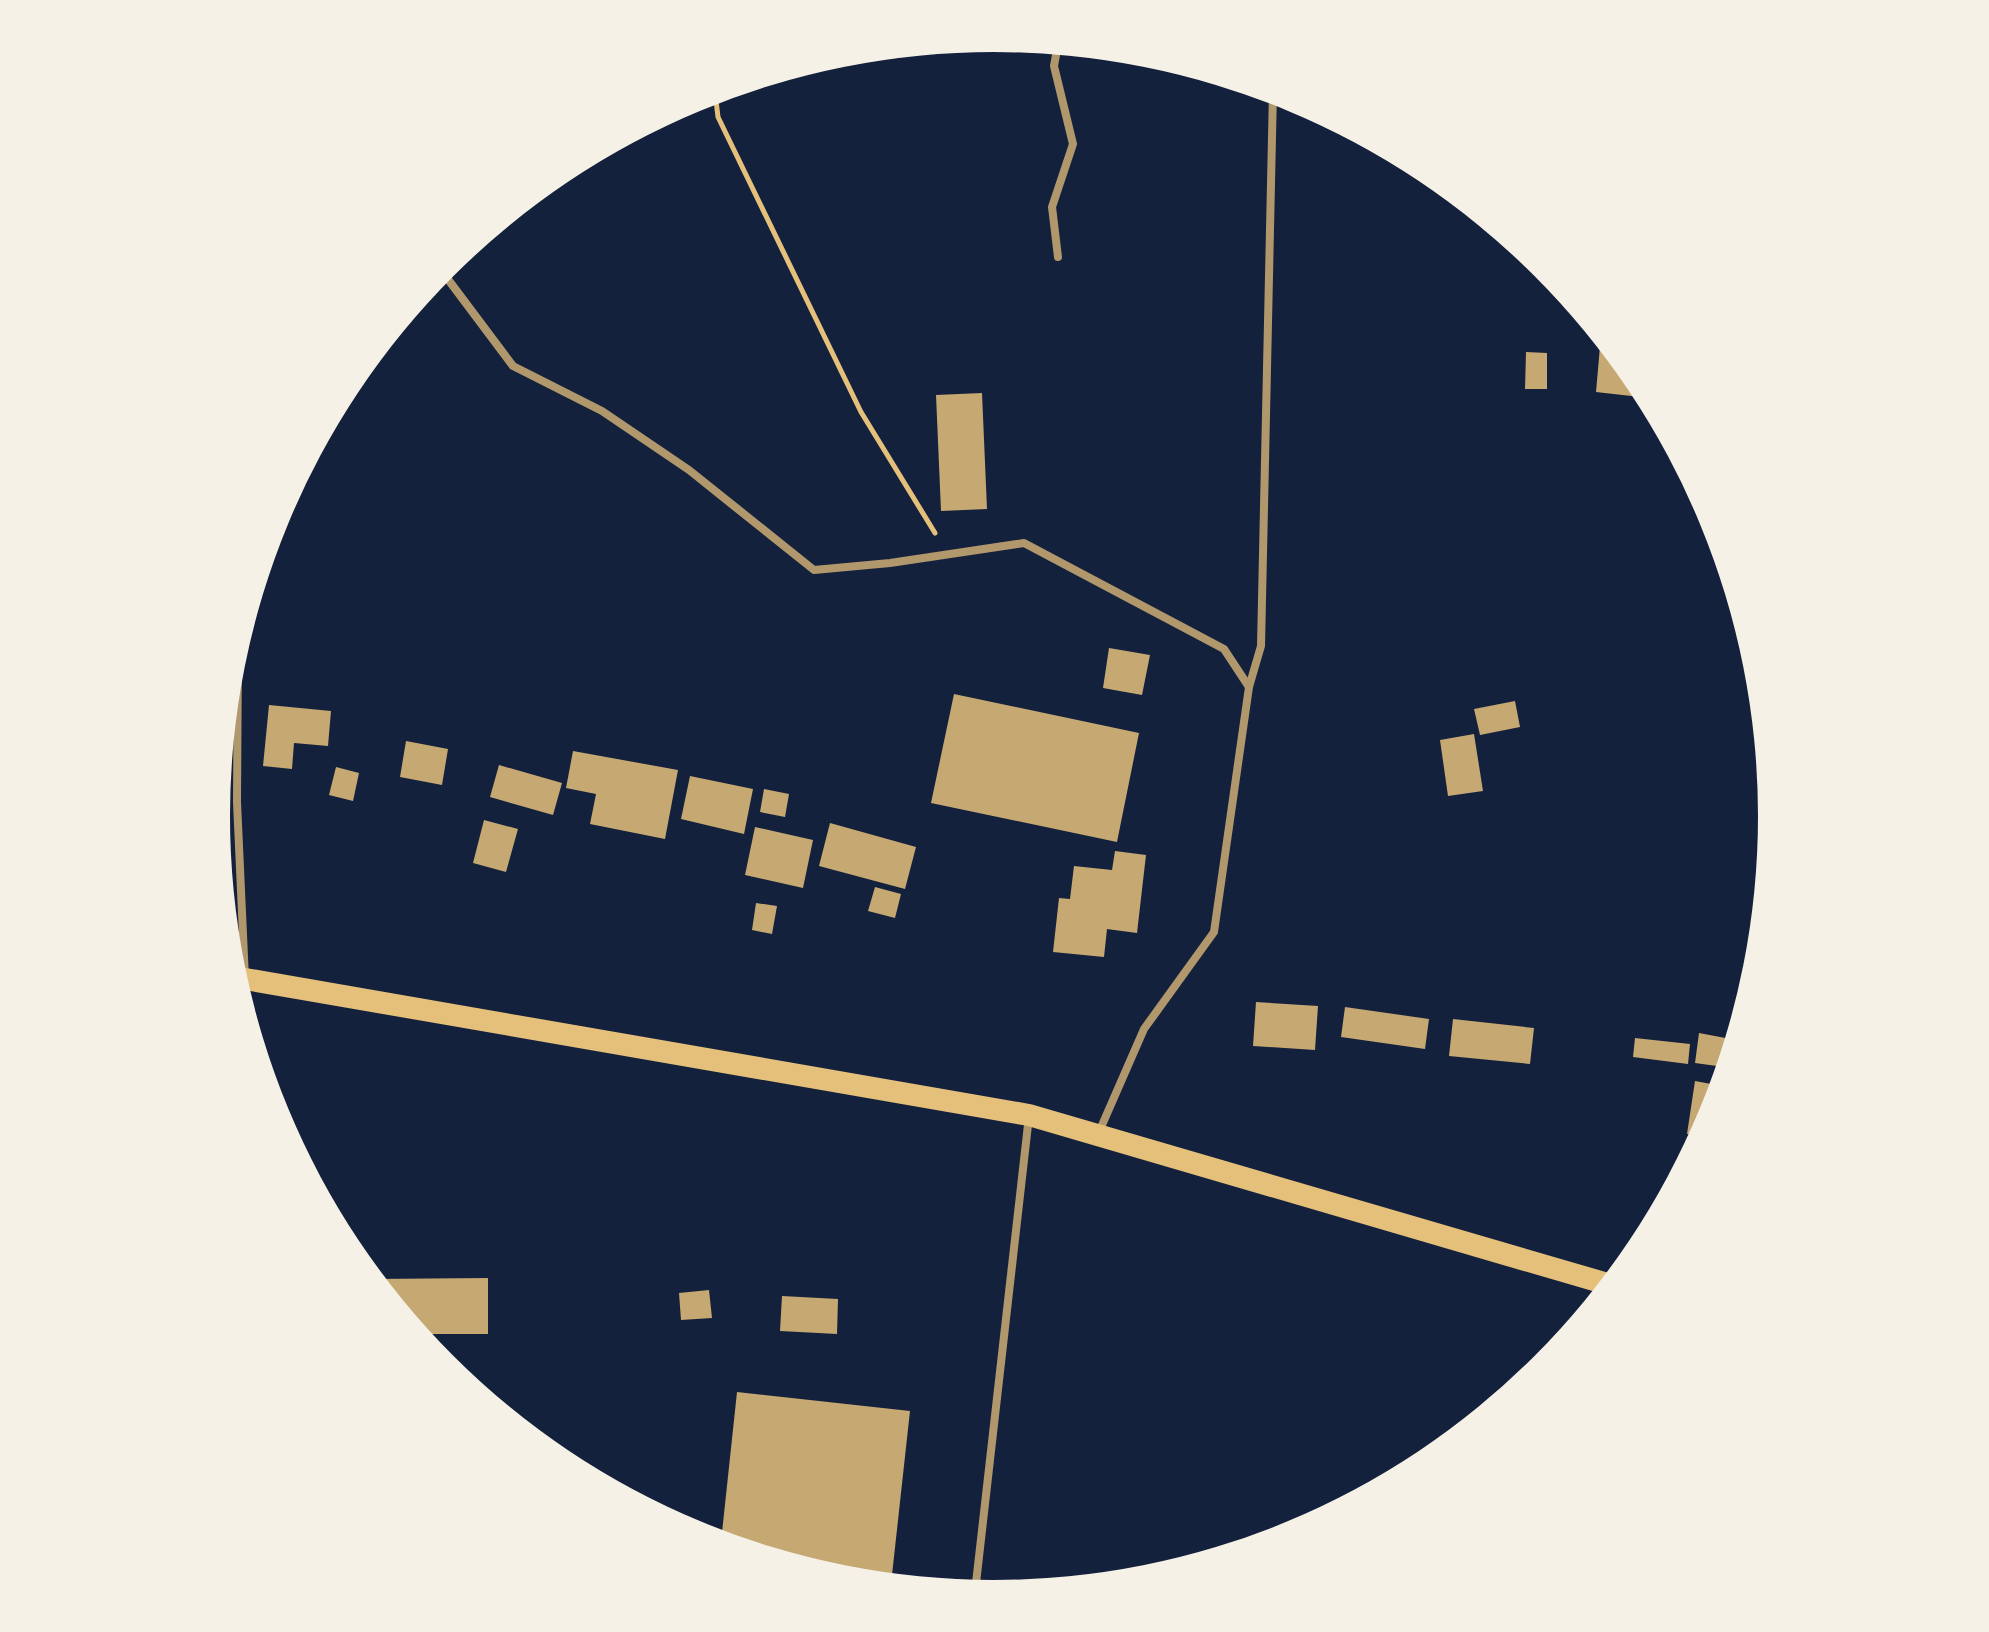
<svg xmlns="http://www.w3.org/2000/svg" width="1989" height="1632" font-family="Manrope,sans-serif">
	<rect width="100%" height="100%" fill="#14213d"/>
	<path fill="#c6a872" d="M1601,335L1642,384L1649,398L1596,392Z
		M1526,352L1547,353V389H1525Z
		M982,393L987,509L941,511L936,395Z
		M1109,648L1150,655L1142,695L1103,688Z
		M954,694L1139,733L1117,842L931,803Z
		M1515,701L1520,727L1480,735L1474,709Z
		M269,705L331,711L328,746L294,743L292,769L263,766Z
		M1474,734L1483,791L1448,796L1440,740Z
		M406,741L448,749L442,785L400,777Z
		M573,751L678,770L665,839L590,824L596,794L566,788Z
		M499,765L562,783L553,815L490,797Z
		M336,767L359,773L353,801L329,795Z
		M690,776L753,789L744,834L681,819Z
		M764,789L789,794L785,817L760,812Z
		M484,820L518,829L506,872L473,863Z
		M830,823L916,847L905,889L819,866Z
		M755,827L813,840L803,888L745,875Z
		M1115,851L1146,855L1137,933L1107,929L1104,957L1053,952L1059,898L1070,899L1074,866L1112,870Z
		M875,887L901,894L895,918L868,911Z
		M756,903L777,906L772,934L752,930Z
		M1256,1002L1318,1006L1315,1050L1253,1046Z
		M1345,1007L1429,1019L1425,1049L1341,1037Z
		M1453,1019L1534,1028L1530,1064L1449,1056Z
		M1699,1033L1736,1040L1723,1082L1714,1081L1717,1066L1695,1063Z
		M1635,1038L1690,1044L1688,1064L1633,1057Z
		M1695,1081L1722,1086L1713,1114L1695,1148L1697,1135L1687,1134Z
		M488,1278V1334H418L373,1279Z
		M709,1290L712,1318L681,1320L679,1293Z
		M782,1296L838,1299L837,1334L780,1331Z
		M737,1392L910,1411L891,1584L842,1579L721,1542Z"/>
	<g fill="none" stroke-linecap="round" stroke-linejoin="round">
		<path stroke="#e5c07b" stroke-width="5" d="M715,92L718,117L861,412L935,533"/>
		<path stroke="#b1986c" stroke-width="8" d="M1058,44L1054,66L1073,144L1052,207L1058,257
			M441,270L513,366L602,411L689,470L814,570L890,563L1024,543L1224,649L1249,687
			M238,644L237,802L245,979
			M1099,1132L1144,1029L1214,932L1249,687L1261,646L1273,91
			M975,1592L1029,1116"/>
		<path stroke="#e5c07b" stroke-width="22" d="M234,977L1029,1115L1611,1285"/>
	</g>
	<path d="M0 0H1989V1632H0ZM230 816a764 764 0 1 1 1528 0a764 764 0 1 1-1528 0Z" fill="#f6f1e7" fill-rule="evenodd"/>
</svg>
